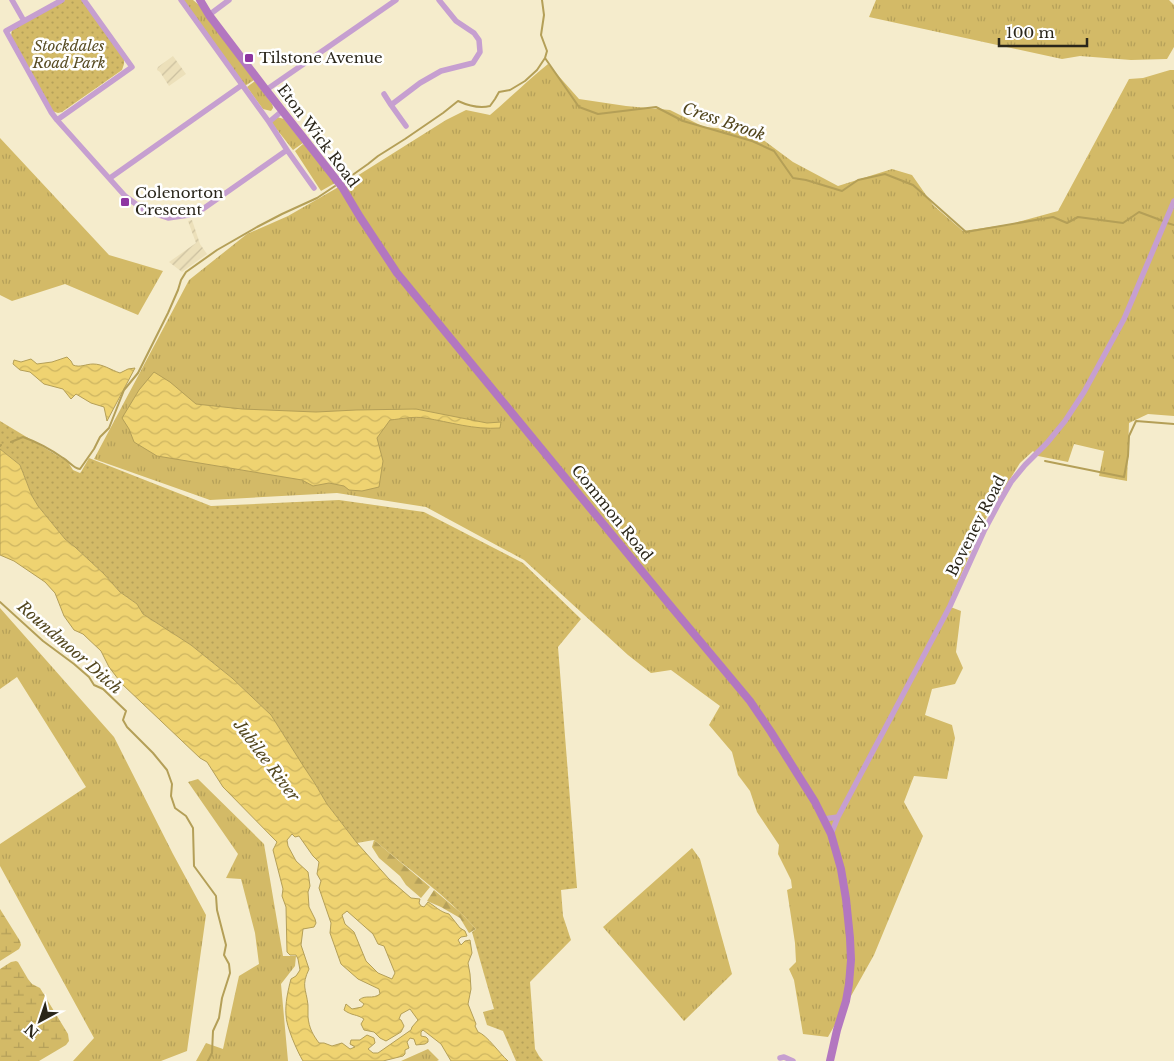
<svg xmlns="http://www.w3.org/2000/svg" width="1174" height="1061" font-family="'Libre Baskerville',serif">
	<defs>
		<pattern id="industrial-furrows" width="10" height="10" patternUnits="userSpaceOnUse" patternTransform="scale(1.25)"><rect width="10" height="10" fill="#ece0ba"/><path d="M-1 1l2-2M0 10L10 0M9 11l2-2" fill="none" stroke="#cbc09f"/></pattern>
		<pattern id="grass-tufts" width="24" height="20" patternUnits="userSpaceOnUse" patternTransform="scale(1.25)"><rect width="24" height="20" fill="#d3ba67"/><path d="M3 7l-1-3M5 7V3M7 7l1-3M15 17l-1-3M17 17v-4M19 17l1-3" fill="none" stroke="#b5a059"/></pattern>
		<pattern id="forest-firs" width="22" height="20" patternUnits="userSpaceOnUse" patternTransform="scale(1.25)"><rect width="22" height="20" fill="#d3ba67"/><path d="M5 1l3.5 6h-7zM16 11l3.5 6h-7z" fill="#b5a059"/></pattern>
		<pattern id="wetland-marsh" width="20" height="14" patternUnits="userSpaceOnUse" patternTransform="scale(1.25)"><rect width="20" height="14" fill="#d3ba67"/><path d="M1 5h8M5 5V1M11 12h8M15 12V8" fill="none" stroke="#b5a059"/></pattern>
		<pattern id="park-dots" width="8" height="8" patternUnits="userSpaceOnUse" patternTransform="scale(1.25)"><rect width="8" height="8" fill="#d3ba67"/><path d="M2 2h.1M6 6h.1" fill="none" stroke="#b5a059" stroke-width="1.8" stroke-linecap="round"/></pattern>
		<pattern id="water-waves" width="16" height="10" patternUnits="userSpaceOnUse" patternTransform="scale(1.25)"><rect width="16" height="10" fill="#efd371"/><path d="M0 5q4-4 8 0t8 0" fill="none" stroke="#cdb561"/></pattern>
	</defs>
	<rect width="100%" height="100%" fill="#f5eccc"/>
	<path fill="url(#industrial-furrows)" d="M173,56L186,74L169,86L160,72L157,70L158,67Z
		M192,220L200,244L207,254L182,272L169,262L196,243L188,221Z"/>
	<path fill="url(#grass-tufts)" d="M183,0H193L199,5L254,80L245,86Z
		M876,0H1169L1174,5V47L1167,59L1131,60L1080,56L1062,59L869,17Z
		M548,64L579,99L626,106L670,110L704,127L751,131L793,162L838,186L892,169L912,175L933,205L963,231L1011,224L1058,211L1129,79L1143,78L1170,70H1174V416L1148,414L1129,423L1127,481L1099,476L1104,451L1074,444L1068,462L1038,456L1033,451L1020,463L983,523L948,606L961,611L956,652L963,668L955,684L932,689L925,715L952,725L955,738L947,779L914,776L904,802L923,836L874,955L828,1037L803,1034L794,980L789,969L796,962L795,943L787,890L792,888L791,880L778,854L779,845L757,812L750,791L738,775L732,752L709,725L720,706L671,670L651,673L628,655L524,560L426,507L337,493L210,500L94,459L189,280L247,234L288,216L349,181L446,120L466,110L490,115C510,98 528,80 548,64Z
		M255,81L272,104L273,108L271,111L263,109L247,87Z
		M277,117L284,119L303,143L293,150L271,122Z
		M0,138L109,255L163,271L138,315L65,284L12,301L0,295Z
		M303,144L305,145L335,183L321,191L295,151Z
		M0,608L114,737L173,854L206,915L187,1051L161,1061H73L94,1038L0,866V844L86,787L17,677L0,689Z
		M198,779L264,844L283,956H296L295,966L281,984L288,1061H196L206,1043L223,1049L239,976L259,964L255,933L241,879L226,878L238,854L188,782Z
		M692,848L700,859L732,974L684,1021L603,927Z
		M428,1049L439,1060L437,1061H401Z"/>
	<path fill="url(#forest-firs)" d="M374,840L430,887L421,898L406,885L400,876L379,858L372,847Z
		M434,890L461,913L476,929L469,933L460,918L441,907L427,901Z"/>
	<path fill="url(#wetland-marsh)" d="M0,909L20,941L21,945L19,949L0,961Z
		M16,961L18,962L28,979L32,984L40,988L68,1034L69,1041L66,1045L39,1061H0V969L11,962Z"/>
	<path fill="url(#park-dots)" d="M65,0H82L124,59V64L122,70L62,112L58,113L52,111L11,36L12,29Z
		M0,421L68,462L73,470L80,473L81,472L89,458L211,506L339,500L424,512L523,563L581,619L558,647L577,888L561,890L563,916L571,940L530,982L535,1049L539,1056L543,1061H516L503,1031L487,1025L483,1012L494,1009L472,932L476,929C445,894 409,870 374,840L357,843L327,804L314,782L304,768L271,715L232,678L191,645L143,614L137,604L120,592L104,574L75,547L65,539L38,506L32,496L20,465L0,449Z"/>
	<path fill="url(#water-waves)" stroke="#b49f57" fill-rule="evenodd" d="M67,357L71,361L73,365C80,368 86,364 93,364C103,364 111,370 120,373L128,369L135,368L107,421L104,407L91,403L76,394L71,399L63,389L44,384L30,372L20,370L13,364L14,360L21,362L31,359L37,364L52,362Z
		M154,372L170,382L196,404L242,409L316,412L356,410L416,409L487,423L501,422L500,428C474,430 450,422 425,418C414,416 401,419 390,420L377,438L383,461L379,487L362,491L349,490L344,486L329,483L313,486L302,480L157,456L134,442L129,429L122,418L139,390Z
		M0,449L20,465L32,496L38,506L65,539L75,547L104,574L120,592L137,604L143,614L191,645L232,678L271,715L304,767L314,782L327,804L357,843L389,879L411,898L420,899L419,903L421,906L424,907L428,902C435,906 440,912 449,914L460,928L465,931L467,936L461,937L458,940L461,945L465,941L470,940L472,953L468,963L470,974L471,989L468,1004L476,1024L475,1026L478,1032C487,1035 499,1053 508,1061H451L441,1044L423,1030L421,1032V1036L426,1037L428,1039V1042L425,1044L416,1045L414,1039L410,1038L407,1042L409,1048L405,1050V1054L403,1056L383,1061H303C297,1051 286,1026 286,1015C285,1004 288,990 291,979L296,976L300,970L298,959L296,955H290L287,952L286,907L282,896L283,889L273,850L277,842L223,787L207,762L200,758L122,684L109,667L101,651L83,634L74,630L64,616L55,593L45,582L14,561L0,555ZM292,834L295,837L299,836L313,856L319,862L317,874L321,881L319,888L331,923L330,933L341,964L358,979L379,989L380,994C372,1000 366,994 359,1000L364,1004L362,1007L352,1009L346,1004L344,1010C352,1016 357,1014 364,1019L361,1024L364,1030L374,1032L380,1038L386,1041L401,1032L404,1026L401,1020L399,1019L401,1014L410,1009L418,1020L412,1027L411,1030L378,1053H373L368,1049L375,1043L374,1038L367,1035L360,1040H351L350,1044L355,1047L350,1049L342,1043L332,1046L324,1043H319C313,1035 309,1028 308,1017C308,1013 308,1009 308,1005C306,988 301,986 309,969L301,945L303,929L314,927L316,923L315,919L309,907L308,892L310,886L308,872L296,861L288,846L287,840ZM347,911L373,934L378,944L384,946L395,973L392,979L378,973L366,961L354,932L345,924L342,915Z"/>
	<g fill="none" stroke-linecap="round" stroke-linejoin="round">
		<path stroke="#b49f57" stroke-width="2" d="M545,58L579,107L598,114L656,107L683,121L752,141L774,151L793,178L806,180L842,191L858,180L885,174L913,185L966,232L1053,217L1067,223L1078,217L1123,223L1139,212L1163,221
			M344,181L368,164L378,156L405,139L443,113L458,101C469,106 479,109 490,106L495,99L499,92L510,90L525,81L537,70L545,58L547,51L541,35L544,15L542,0
			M1167,223L1174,225
			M11,442L23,437C37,442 50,449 63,458C69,461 73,468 80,469L94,449L100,437L109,428L124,390L138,373L168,313L178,290L181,280L186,272L217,250L257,227L282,214L317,198L335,186
			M0,446L1,445
			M1045,461L1124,477L1128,456L1129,436L1136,421L1174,424
			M0,602L43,641L74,664L89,677L94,685L103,689L126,711L123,720L127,727L153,753L167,770L172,784L171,796L175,808L186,816L193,828L194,866L216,896L217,910L226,945L224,955L229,964L230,973L222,998L219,1018L213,1031L212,1053L208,1061"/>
		<path stroke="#c69fd0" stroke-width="5.5" d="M12,0L24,21
			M209,15L229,0
			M6,31L51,112L57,120L125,196L144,210L168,218L189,215L200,211L287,150L269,122L181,0
			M6,31L62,0
			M266,90L396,0
			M384,94L391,105
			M57,120L132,67L84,0
			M269,122L282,111
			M406,126L391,105L420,83L441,71L473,63L480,52L479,40L474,33L456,21L439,0
			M287,150L314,188
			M110,178L242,85
			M824,819L838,817
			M831,834L838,817L950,606L984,531L1000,501L1011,482L1025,465L1047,443L1065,421L1084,392L1124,319L1174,201
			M780,1058L784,1057L793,1061"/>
		<path stroke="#b377c0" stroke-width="8" d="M200,0L209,15L266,90L342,187L360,217L397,273L669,604L750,701L771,732L815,802L831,834L841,869L846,899L850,938L851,960L849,984L846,1001L837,1030L830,1061"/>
	</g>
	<g fill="#8e35a1" stroke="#fff" stroke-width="2">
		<rect x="244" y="53" width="10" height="10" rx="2.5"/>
		<rect x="120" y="197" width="10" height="10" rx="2.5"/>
	</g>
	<g text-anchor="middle" stroke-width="5" stroke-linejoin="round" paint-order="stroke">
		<g font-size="15" font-style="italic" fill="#594d25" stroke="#fff">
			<text x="69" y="51">Stockdales<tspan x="69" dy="17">Road Park</tspan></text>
		</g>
		<g font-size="15" fill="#2a261a" stroke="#fff" text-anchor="start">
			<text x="259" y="63">Tilstone Avenue</text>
			<text x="135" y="198">Colenorton<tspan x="135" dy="17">Crescent</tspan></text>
		</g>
		<g font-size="15" fill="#2a261a" stroke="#fff">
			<text transform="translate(318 136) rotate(53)" y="5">Eton Wick Road</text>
			<text transform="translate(612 513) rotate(51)" y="5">Common Road</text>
			<text transform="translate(976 526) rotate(-63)" y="5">Boveney Road</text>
		</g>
		<g font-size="16" font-style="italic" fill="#52461d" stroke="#fff">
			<text transform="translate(724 121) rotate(19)" y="6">Cress Brook</text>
			<text transform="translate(70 647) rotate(41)" y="6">Roundmoor Ditch</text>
			<text transform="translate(267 760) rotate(53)" y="6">Jubilee River</text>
		</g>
	</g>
	<g transform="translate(40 1021) rotate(220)" stroke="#ffffff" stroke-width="4" paint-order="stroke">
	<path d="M0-4L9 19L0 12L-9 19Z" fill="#2a261a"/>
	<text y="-8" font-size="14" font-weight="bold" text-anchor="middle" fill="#2a261a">N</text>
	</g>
	<path d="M999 38v8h88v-8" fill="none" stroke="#2a261a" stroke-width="2.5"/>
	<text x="1006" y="38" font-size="15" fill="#2a261a" stroke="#ffffff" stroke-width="4" paint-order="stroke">100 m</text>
</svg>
